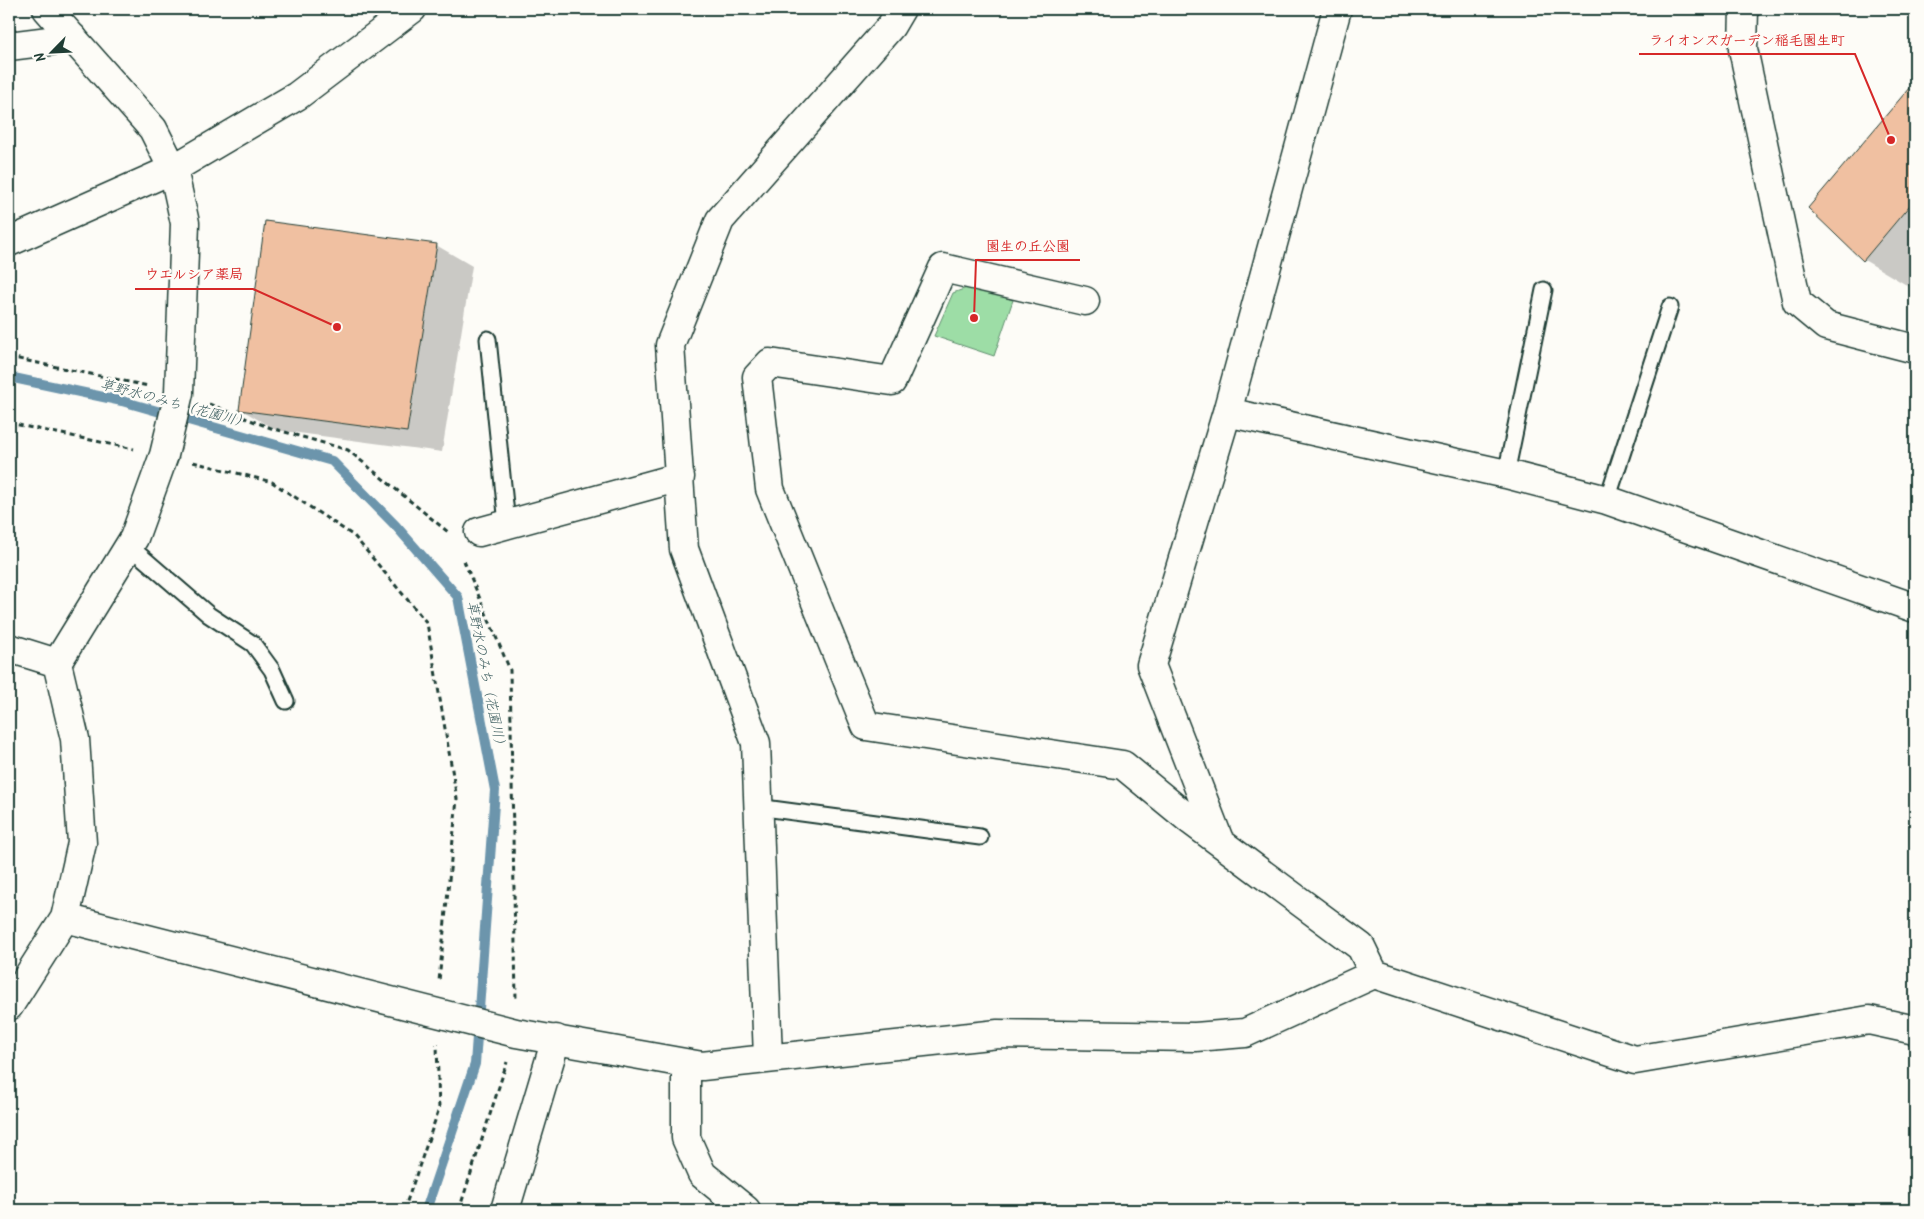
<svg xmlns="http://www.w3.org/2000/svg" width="1924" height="1219" font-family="Kalam,'Klee One',sans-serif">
	<rect width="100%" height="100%" fill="#fdfcf7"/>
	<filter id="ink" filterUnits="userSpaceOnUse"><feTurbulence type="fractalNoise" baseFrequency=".02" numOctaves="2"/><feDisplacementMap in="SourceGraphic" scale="10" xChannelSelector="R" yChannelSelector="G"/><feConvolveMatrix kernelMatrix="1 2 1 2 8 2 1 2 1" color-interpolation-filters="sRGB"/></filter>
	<g filter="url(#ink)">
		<path fill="#9ddda6" stroke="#5e8d6d" d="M972,286L1013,300L994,356L934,336L953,293Z"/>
		<path fill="#0003" d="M1915,83V290L1864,260L1810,208Z
			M436,245L472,266L442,452L276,430L240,409Z"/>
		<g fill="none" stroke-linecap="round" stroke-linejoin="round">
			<path stroke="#6c95ac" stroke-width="10" d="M9,377L122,401L332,461L396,526L458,597L495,790L475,1064L426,1210"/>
		</g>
		<path fill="#f0c0a1" stroke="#1f3d34" d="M1915,81V199L1863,261L1808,208Z
			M265,221L437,244L407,432L239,410Z"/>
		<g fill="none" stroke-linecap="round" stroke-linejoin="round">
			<g stroke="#1f3d34" stroke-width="19">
				<path id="service" d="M488,339L507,524
					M1506,474L1544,290
					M1607,500L1670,307
					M128,545L209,615L253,644L272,670L286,701
					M757,807L980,837"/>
			</g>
			<g stroke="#1f3d34" stroke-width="31">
				<path id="minor" d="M1744,9L1743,49L1797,302L1826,326L1915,349
					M9,46L73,38
					M1085,301L943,268L892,381L770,363L757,377L770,489L866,726L1123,765L1190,820L1361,947L1374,974
					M1227,412L1506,474L1607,500L1915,608
					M479,532L680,477
					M9,648L57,663
					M1219,840L1151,665L1227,412L1337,9
					M65,918L516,1033L702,1066L998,1034L1195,1037L1245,1033L1374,974L1635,1060L1869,1020L1915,1030
					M9,1006L65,918L82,843L75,739L57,663L134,538L164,455L179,393L185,223L173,169
					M768,1058L756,743L684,549L670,345L720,220L891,26L901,9
					M686,1065V1138L702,1174L746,1210"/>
			</g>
			<g stroke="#1f3d34" stroke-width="31">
				<path id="tertiary" d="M47,9L153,129L173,169
					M9,242L173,169L297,96L412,9
					M505,1210L556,1039"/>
			</g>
			<path stroke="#1f3d34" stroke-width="3" stroke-dasharray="5 4" stroke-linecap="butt" d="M9,357L148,386
				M209,404L271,428L348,450L448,532
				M9,423L134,449
				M193,462L272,482L354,536L427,623L457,799L439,981
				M464,561L510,670L516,1000
				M404,1210L439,1109L437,1044
				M459,1210L507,1062"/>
			<use href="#service" stroke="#fdfcf7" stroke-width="15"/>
			<use href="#minor" stroke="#fdfcf7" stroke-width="28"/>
			<use href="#tertiary" stroke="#fdfcf7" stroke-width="28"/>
		</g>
	</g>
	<g text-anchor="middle" stroke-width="4.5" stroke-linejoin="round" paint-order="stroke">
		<g font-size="14" font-style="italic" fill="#395a5c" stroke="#fdfcf7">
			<text transform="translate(175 403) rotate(15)" y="5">草野水のみち（花園川）</text>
			<text transform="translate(487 676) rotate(79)" y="5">草野水のみち（花園川）</text>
		</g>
	</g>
	<path fill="none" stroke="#d62828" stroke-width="2" d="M1891 140L1855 54H1639M974 318L976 260H1080M337 327L253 289H135"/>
	<g fill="#d62828" stroke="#fdfcf7" stroke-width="2">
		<circle cx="1891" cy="140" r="5"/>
		<circle cx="974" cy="318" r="5"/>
		<circle cx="337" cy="327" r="5"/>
	</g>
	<g font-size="14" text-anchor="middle" font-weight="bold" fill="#d62828" stroke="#fdfcf7" stroke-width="4.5" stroke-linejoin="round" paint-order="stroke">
		<text x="1747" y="45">ライオンズガーデン稲毛園生町</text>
		<text x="1028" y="251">園生の丘公園</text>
		<text x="194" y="279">ウエルシア薬局</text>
	</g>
	<rect width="1924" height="1219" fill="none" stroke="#fdfcf7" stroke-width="30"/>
	<rect x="15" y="15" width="1894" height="1189" fill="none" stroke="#1f3d34" stroke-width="2" filter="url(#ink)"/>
	<g transform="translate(52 52) rotate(246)" stroke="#fdfcf7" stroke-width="4" paint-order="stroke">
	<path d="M0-4L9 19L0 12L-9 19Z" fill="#1f3d34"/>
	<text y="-8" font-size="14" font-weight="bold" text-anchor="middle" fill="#1f3d34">N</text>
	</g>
</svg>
